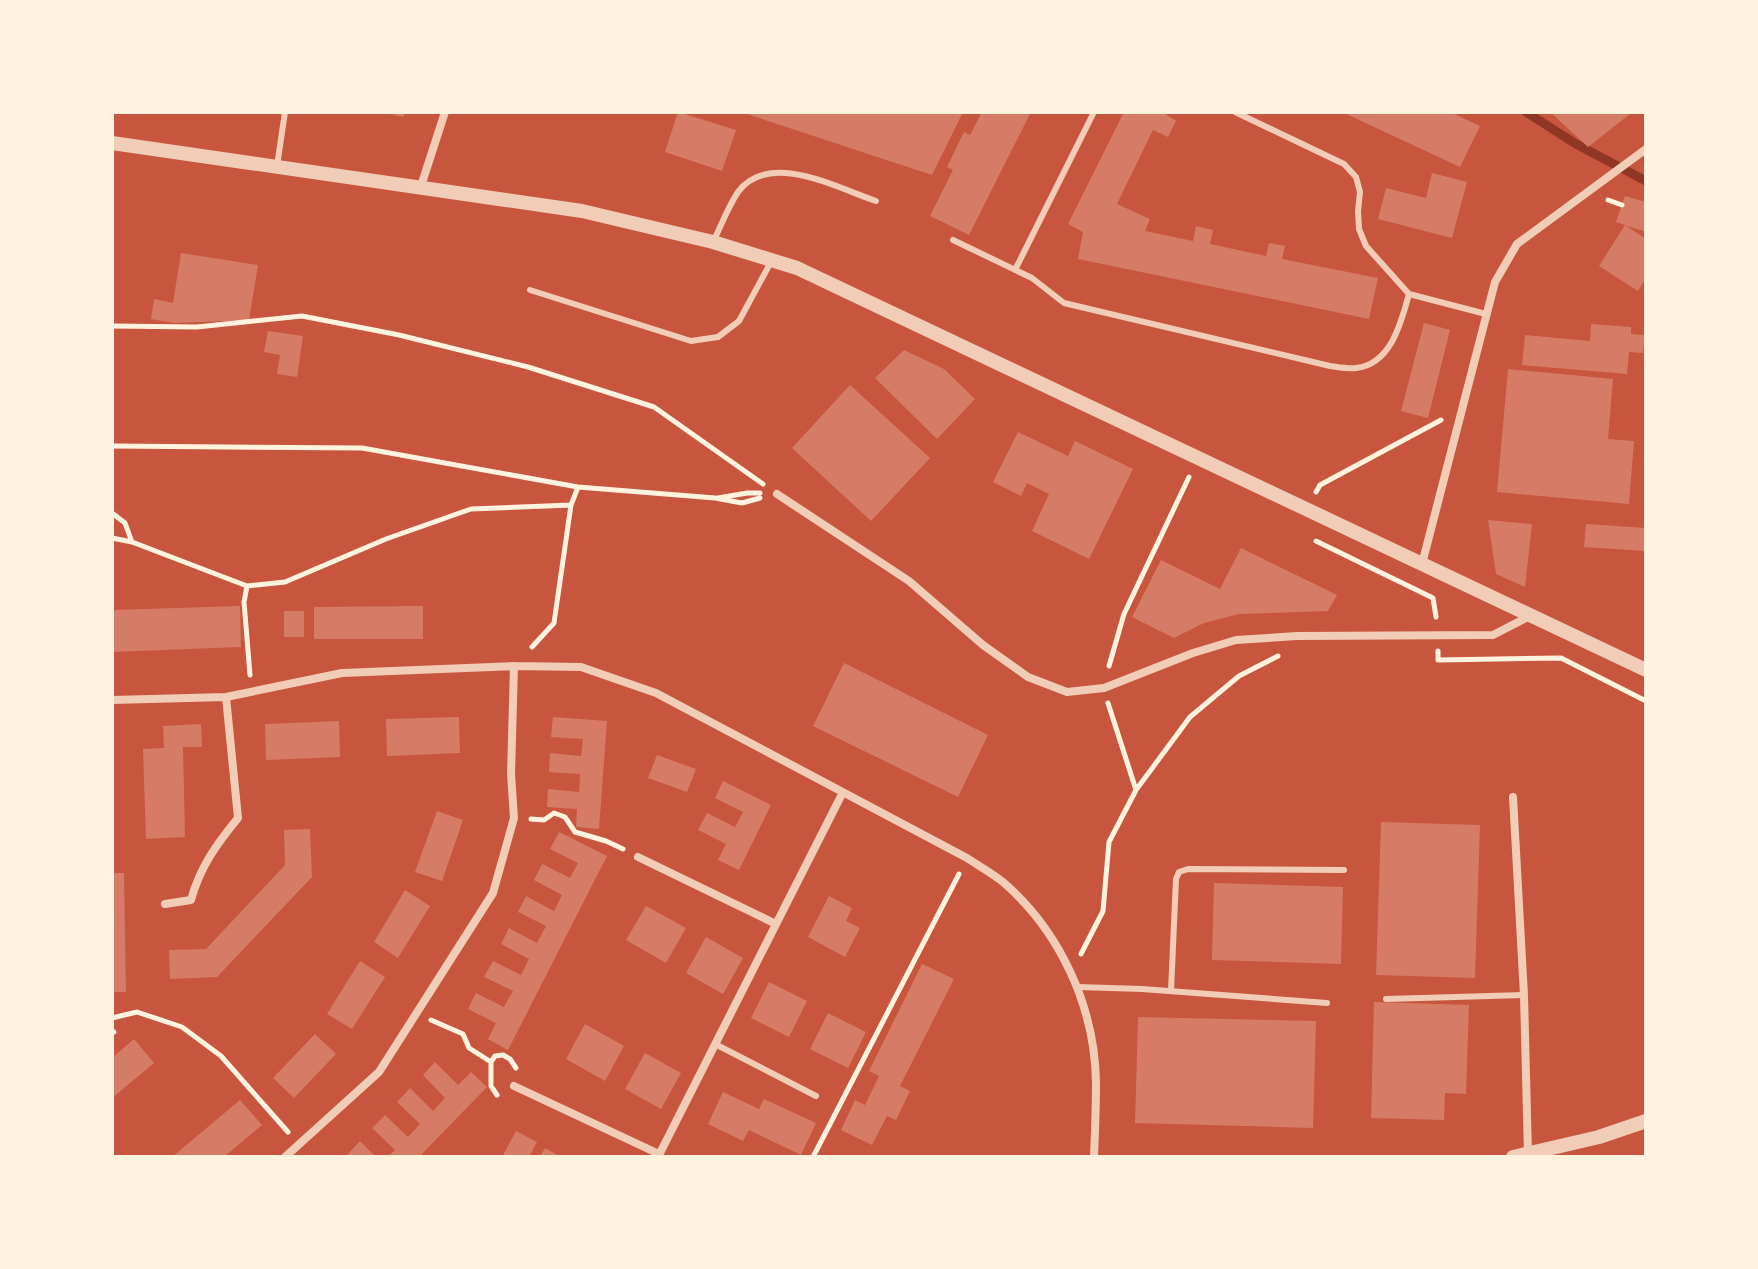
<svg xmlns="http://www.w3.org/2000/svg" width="1758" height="1269" font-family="'DejaVu Sans',sans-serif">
	<rect width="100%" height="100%" fill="#c8553d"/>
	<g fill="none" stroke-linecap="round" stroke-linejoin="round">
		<path stroke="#8f3625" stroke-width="9" d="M1526,112L1576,144L1646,181"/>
	</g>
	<path fill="#d67c66" d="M382,112H404V117Z
		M678,112L736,130L722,171L665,152Z
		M741,112H963L932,175Z
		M982,112H1031L969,235L930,216L953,170L947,167L964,132L970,135Z
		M1124,112H1162L1176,121L1168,137L1153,130L1117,204L1150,219L1145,231L1193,241L1196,226L1213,230L1210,244L1266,256L1269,243L1285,246L1282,259L1378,278L1369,319L1078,259L1083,232L1068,224Z
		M1342,112H1450L1480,126L1460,167Z
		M1550,112H1628L1630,114L1588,147Z
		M1432,173L1467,182L1452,238L1378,219L1386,188L1426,198Z
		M1625,196L1646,202V232L1616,222Z
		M1625,225L1646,239V278L1638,291L1599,266Z
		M181,253L258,265L249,320L174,323L151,319L154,299L173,303Z
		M1424,323L1450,330L1428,418L1401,411Z
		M1591,324L1631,327V334L1645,335L1643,353L1629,352L1627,374L1522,365L1525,335L1590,341Z
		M268,331L303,336L297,377L277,374L280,355L264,352Z
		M904,350L944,369L975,399L937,439L875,378Z
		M1508,369L1613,379L1608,439L1634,441L1629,504L1497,492Z
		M850,385L930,458L871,521L792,448Z
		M1018,432L1068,456L1075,441L1133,469L1089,559L1032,531L1049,494L1027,483L1021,496L993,482Z
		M1488,520L1532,524L1525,587L1496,574Z
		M1586,524L1646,528V551L1584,547Z
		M1241,548L1337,595L1328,611L1239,614L1204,623L1174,638L1132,617L1161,560L1220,589Z
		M240,606L241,647L112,652V610Z
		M423,606V639H314V607Z
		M284,611H304V637H284Z
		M844,663L988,735L958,797L813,726Z
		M459,717L460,753L387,756L386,719Z
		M553,717L607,721L599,829L576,827L577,809L547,807L548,789L579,792L580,774L549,772L550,753L581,756L583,739L551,737Z
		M339,721L340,757L266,760L265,724Z
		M201,724L202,747H183L185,837L146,839L143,749L164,748L163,726Z
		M657,755L696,769L687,792L648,778Z
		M723,781L771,805L739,870L718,860L726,844L698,830L707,813L735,827L743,812L715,798Z
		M437,811L463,820L442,881L415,872Z
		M1381,822L1480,825L1475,978L1376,975Z
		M310,829L312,877L217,977L170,979L169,950L206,949L285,865L284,830Z
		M559,832L607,856L508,1050L488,1039L496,1023L468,1009L476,993L504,1007L513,991L484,977L493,961L521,975L529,959L501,944L509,928L537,943L546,926L518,912L526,896L554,911L562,895L534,880L542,864L570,878L578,863L550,849Z
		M112,873H124L126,992H112Z
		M1214,883L1343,887L1341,964L1212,960Z
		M405,890L430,906L398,958L374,942Z
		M829,896L852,908L846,921L860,928L845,957L808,937Z
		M646,906L686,928L666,963L626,940Z
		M706,937L743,958L723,994L686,973Z
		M360,961L385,977L352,1029L327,1014Z
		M922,964L954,979L900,1086L910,1091L896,1120L887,1116L872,1145L841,1130L855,1100L865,1105L879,1076L869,1071Z
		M769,982L807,1001L789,1037L751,1018Z
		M1374,1002L1469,1005L1466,1094L1445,1093L1444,1120L1371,1118Z
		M828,1013L866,1032L848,1068L810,1049Z
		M1138,1017L1316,1021L1313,1128L1135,1123Z
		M585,1024L624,1046L605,1081L566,1059Z
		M315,1034L336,1054L294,1098L273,1078Z
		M134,1039L154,1063L112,1098V1058Z
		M645,1053L681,1073L661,1109L625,1089Z
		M435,1062L458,1085L471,1072L487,1087L419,1157H388L395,1150L372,1128L385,1115L408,1137L420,1124L397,1102L410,1088L433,1111L445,1098L423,1075Z
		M723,1092L759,1109L764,1099L816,1123L801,1155L749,1130L743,1141L708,1124Z
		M240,1100L262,1125L224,1157H172Z
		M516,1131L537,1142L529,1157H502Z
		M360,1141L376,1157H351L348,1154Z
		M545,1148L561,1157H540Z"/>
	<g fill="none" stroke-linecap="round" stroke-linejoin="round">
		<path stroke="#fff3e0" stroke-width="5" d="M1608,200L1622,205
			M112,326L197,327L302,316L399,335L528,367L654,407L763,484
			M112,446L362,448L578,487L715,498L742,503L760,498
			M1316,492L1320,485L1441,420
			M718,498L747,493H760
			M112,513L125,523L132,542
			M112,538L132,542L247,586L285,582L386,539L471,509L571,505
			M1316,541L1433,598L1436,617
			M247,586L244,602L250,675
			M532,647L554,623L571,505L578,487
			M1438,651V660L1561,658L1646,701
			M1109,666L1124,614L1189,477
			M1108,703L1136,790
			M531,819L544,820L554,813L565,817L575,832L606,841L623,849
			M1081,954L1103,911L1109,842L1136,790L1190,717L1239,676L1278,656
			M112,1018L137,1012L182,1027L221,1056L288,1132
			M431,1020L463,1034L469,1048L491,1062V1086L497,1095
			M112,1033L114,1032
			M491,1062L495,1056L503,1055L510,1059L516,1068
			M813,1157L959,874"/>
		<path stroke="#f1ccb7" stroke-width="6" d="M1235,112L1344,164L1356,177L1360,192L1358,211L1359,229L1366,246L1409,294L1486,314
			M277,166L285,112
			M953,240L1032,278L1064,303L1330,366C1338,367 1348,369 1356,368C1391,364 1401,323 1409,294
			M713,242C721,226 728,207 738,192C769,150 837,188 876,201
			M1015,270L1094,112
			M530,290L691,341L718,337L739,321L772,260
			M1077,987L1142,989L1327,1003
			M1171,991L1176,879L1179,872L1188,869L1344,870
			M1386,999L1524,995
			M715,1044L816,1096"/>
		<path stroke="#f1ccb7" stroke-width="8" d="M421,186L445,112
			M777,494L909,581L983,645L1028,677L1067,692L1104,688L1193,653L1236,640L1297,636L1493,635L1528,617
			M1422,564L1495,282L1517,244L1646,149
			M112,700L226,697L342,673L514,666L581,667L656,693L967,858C979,866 992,873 1003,882C1060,931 1095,1007 1096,1083C1096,1108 1095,1132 1094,1157
			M1513,797L1524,995L1528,1155
			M638,857L776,924
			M165,904L191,900C200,867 216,845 238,818L226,697
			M514,1086L659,1154
			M285,1157L379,1072L493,893L514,818L511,774L514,666
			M658,1157L842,794"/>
		<path stroke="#f1ccb7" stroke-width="14" d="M112,143L582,211L713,242L797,268L1646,670
			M1513,1157L1599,1137L1646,1121"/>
	</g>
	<rect width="1758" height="1269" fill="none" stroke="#fff3e0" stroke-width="228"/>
</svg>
